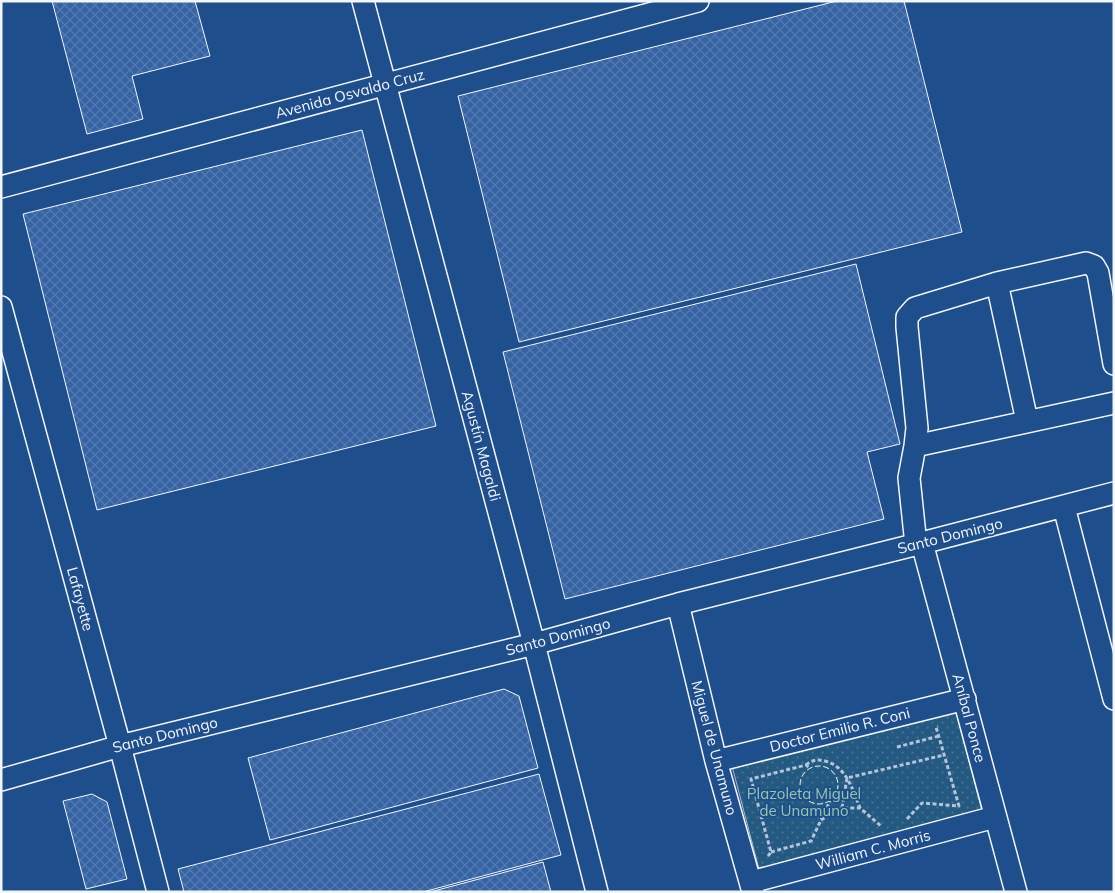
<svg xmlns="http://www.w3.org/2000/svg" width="1115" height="893" font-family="Mulish,sans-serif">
	<defs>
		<pattern id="green-dots" width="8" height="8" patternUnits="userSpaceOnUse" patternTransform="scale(1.25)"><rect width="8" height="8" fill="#245a82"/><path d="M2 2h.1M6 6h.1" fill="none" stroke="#447295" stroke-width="1.8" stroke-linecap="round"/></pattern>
		<pattern id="building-cross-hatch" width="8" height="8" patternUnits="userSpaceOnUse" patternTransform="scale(1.25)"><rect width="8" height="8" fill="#3563a3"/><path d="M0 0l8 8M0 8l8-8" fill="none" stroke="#537ab1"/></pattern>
	</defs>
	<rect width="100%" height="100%" fill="#1f4e8c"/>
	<path fill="url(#green-dots)" stroke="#a8bbd7" d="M955,708L982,811L759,869L732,766Z"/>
	<path fill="url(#building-cross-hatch)" stroke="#f2f6ff" d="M52,1H195L210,56L132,76L143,119L87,134Z
		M837,1H904L962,232L519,342L458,96Z
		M362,130L436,426L97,510L23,214Z
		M856,264L900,444L867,452L884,519L565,599L503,352Z
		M504,689L519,696L538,768L270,840L248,758Z
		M539,774L561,855L423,892H184L178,869Z
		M92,794L107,802L127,879L86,889L63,801Z
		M543,862L551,892H430Z"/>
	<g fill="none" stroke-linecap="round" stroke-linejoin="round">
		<g stroke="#f2f6ff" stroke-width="24">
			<path id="minor" d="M363,1L534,644L597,892
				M1,187L698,1
				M997,283L1027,421
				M1,307L120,746L158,892
				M915,446L1114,403
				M1064,507L1114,699
				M922,543L1016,892
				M916,545L909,478L915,446L917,428L907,327V317L915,308L997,283L1086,263L1094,266L1098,273L1114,364
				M678,604L716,761L753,892
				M716,761L965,699
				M1,780L120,746L534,644L678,604L922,543L1114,493
				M751,882L995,817"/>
		</g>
		<path stroke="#b3c4dc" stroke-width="3" stroke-dasharray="4 2.5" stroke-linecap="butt" d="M897,747L939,736
			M806,765C812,760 817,759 825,761C847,767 852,789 860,808
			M842,808L847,778L944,755
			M907,819L922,803L959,806L936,727L938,726
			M821,820L842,808H860L881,826
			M771,852L811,841L831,799
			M768,856L771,852L751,779L806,765L810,768"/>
		<use href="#minor" stroke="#1f4e8c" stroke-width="21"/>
		<path stroke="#f2f6ff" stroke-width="1" stroke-dasharray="6 2.5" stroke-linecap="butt" d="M800 785a19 19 0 1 1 38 0a19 19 0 1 1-38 0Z"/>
	</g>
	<g text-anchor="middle" stroke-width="4" stroke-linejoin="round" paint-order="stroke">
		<g font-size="15" fill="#f2f6ff" stroke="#1f4e8c">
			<text transform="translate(350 94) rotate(-15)" y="5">Avenida Osvaldo Cruz</text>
			<text transform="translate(481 446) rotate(75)" y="5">Agustín Magaldi</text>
			<text transform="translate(950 536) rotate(-14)" y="5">Santo Domingo</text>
			<text transform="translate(80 599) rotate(75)" y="5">Lafayette</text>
			<text transform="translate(558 637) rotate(-15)" y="5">Santo Domingo</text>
			<text transform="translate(969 718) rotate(75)" y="5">Aníbal Ponce</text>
			<text transform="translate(840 730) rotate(-14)" y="5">Doctor Emilio R. Coni</text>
			<text transform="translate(165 735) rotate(-14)" y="5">Santo Domingo</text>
			<text transform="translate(714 748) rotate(75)" y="5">Miguel de Unamuno</text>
			<text transform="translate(873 850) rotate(-15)" y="5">William C. Morris</text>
		</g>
		<g font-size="15" fill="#97c8a6" stroke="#1f4e8c">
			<text x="804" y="799">Plazoleta Miguel<tspan x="804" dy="17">de Unamuno</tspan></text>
		</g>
	</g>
	<rect width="1115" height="893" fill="none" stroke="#f2f6ff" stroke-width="5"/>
</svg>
